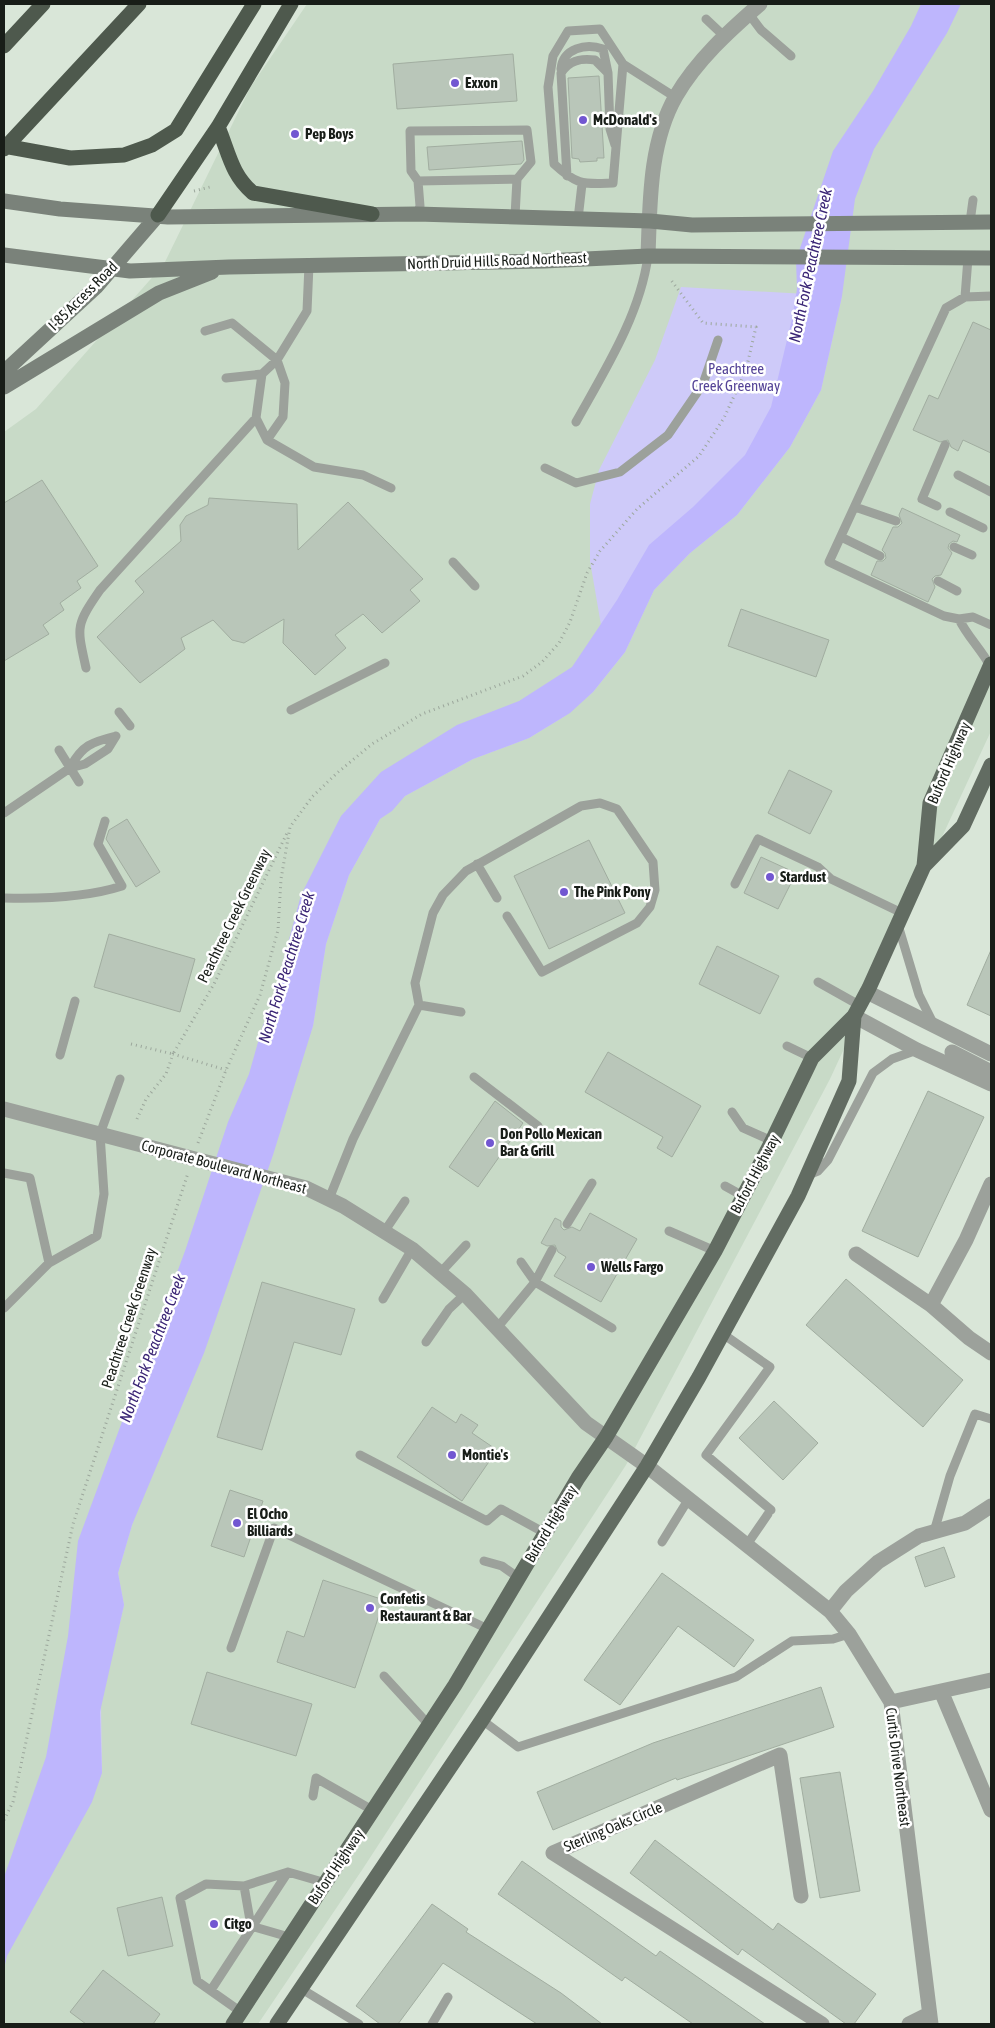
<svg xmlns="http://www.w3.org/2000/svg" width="995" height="2028" font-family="'Asap Condensed',sans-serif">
	<rect width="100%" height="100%" fill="#d9e6d8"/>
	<path fill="#c8dac7" d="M307,4H991V731L830,1079L626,1465L362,1870L258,2024H4V432L36,409L164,264L250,88Z"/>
	<path fill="#cecaf9" d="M681,287L842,296L821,390L790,447L737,515L690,553L654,590L625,652L593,692L565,716L529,738L473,759L405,796L380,819L349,875L326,944L313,1026L132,1525L118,1573L124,1605L101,1703L102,1773L65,1775L116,1482L373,807L607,644L601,625L590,561V504L599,470L655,360Z"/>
	<path fill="#beb6fd" d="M921,4H961L947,33L874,149L855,199L842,296L821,390L790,447L737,515L690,553L654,590L625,652L593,692L570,713L529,738L473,759L405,796L392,811L380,819L349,875L326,944L313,1026L273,1155L204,1353L132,1525L118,1573L124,1605L100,1712L102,1773L92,1802L7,1956L4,1969V1877L46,1757L68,1636L78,1541L185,1251L228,1122L249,1074L262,1028L271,1006L301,895L341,816L381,772L457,725L519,701L572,667L617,600L649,545L693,507L745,455L771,407L792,319L797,289L796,260L833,151L873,91L911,26Z"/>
	<path fill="#b9c6b9" stroke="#a1ada0" d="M513,54L517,101L397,109L393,64Z
		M599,76L604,158H597V161L580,162L579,159L572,158L568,78Z
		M522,141L524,160L521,164L429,170L427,147Z
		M973,322L991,330V453L963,440L958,451L951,447L948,440L940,442L913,430L929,395L938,399Z
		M42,480L98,566L77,581L81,588L60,603L64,610L43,625L49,634L4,661V503Z
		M209,498L297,504L298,550L348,502L423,579L410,590L420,601L382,633L363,614L335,635L346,648L315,675L283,643L284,619L244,643L232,640L213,620L181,638L185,649L140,683L97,637L144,592L135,581L181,541L180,525L186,516L208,505Z
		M902,508L960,535L957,542L953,541L949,544L948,548L952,553L941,575L935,576L932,579L935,587L928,602L871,575L877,561H883L886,558L885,553L882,550L893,527H898L902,523L899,515Z
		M741,609L829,640L816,677L728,646Z
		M789,770L832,791L810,834L768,813Z
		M127,819L160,872L136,887L106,839L109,830Z
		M589,840L625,913L549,949L514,876Z
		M761,857L796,873L778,909L744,893Z
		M109,934L195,959L180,1012L94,987Z
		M717,946L779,976L760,1014L699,984Z
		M991,950V1016L967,1005Z
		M608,1052L701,1106L672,1157L657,1148L663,1137L585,1092Z
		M928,1091L984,1117L918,1257L862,1231Z
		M495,1101L523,1123L478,1187L449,1167Z
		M590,1213L637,1239L601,1302L554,1276L566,1257L558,1252L555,1245L547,1246L541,1243L555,1218L561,1221V1227L564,1230L572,1227L580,1231Z
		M846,1279L963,1380L923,1427L806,1325Z
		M262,1282L355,1309L341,1355L294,1342L262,1450L217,1437Z
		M774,1401L818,1443L783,1480L739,1438Z
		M432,1407L456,1423L461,1414L478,1425L472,1433L497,1450L462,1501L397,1457Z
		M230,1490L263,1501L244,1557L211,1546Z
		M944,1547L955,1577L925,1587L915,1557Z
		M662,1573L754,1640L734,1667L678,1626L620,1705L584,1680Z
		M323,1580L384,1600L355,1688L277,1662L287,1631L304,1637Z
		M207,1672L312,1704L296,1756L191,1724Z
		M821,1687L834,1727L677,1780L676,1778L553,1830L537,1792L653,1743Z
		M840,1772L860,1891L820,1898L800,1778Z
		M655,1840L773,1930L778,1923L876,1994L854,2024H846L742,1949L738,1955L630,1873Z
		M522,1861L656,1956L660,1951L765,2024H693L625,1977L622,1981L498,1894Z
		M162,1897L173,1946L128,1956L117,1908Z
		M432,1904L468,1929L466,1932L561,1993L602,2024H537L443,1963L398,2024H380L356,2006Z
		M103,1970L160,2014L153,2024H86L70,2012Z"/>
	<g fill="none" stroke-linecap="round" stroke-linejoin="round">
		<path stroke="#9ca79c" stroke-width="3" stroke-dasharray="1 4" stroke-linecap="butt" d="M194,191L210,187
			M131,1044L173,1054L214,984L287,833
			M137,1119L146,1099L166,1074L173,1054L226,1070
			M198,1143L226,1070L260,995L278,930L281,879L290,827L312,797L337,773L372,744L422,714L523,676L542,662L559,643L570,622L587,573L600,551L637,509L699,456L724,418L746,370L756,327L703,323L671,280
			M4,1820L13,1802L73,1524L188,1173"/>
		<path stroke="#9ca19b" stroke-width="9" d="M749,14L761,30L791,56
			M706,19L724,36
			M623,64L613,183C583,184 578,186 554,164L548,87L553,56L568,31L600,29L623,64L675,97
			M561,69C563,48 586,43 603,49L608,73
			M567,176L561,73C569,60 581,58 595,60L608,73L610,129L615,145
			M418,181L517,179
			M417,214L420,206L418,181L411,171L410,131L527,130L531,162L517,179L515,216
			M578,219L582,184
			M970,222L973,200
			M309,265L307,311L277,360L262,374L256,418L267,440L314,467L363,475L391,488
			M991,296L965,297L946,308L829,562L944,616L959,619L973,617L991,625
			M965,297L968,258
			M205,331L232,323L277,360L285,383L283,417L267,440
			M226,378L262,374
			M576,422C605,370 640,315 648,256
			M545,468L576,483L620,472L668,435L703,384L718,340
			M958,475L991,492
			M937,506L922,499L945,445
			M855,507L896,521
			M950,512L983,528
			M841,537L880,556
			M954,547L972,555
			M453,562L475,586
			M938,581L957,591
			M959,619C967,636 981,649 990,666
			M86,668C77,627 75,626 100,590L256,418
			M291,710L385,663
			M119,712L130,726
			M59,750L79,782
			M70,768C82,745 92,742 116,736
			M4,813L70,768L85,764L108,749L116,736
			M477,864L497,898
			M735,884L758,839L818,867L831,879L902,913
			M4,898C42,899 85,898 122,886L98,844L105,821
			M898,925L919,995L933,1023
			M818,982L859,1005
			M419,1005L461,1012
			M787,1046L812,1058
			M60,1055L75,1001
			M474,1077L538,1126
			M732,1112L743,1128L772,1141
			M4,1173L30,1178L49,1263L97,1236L104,1194L100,1134L120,1079
			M808,1175L818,1171L828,1160L873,1073L892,1059L917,1050
			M725,1186L743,1196
			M329,1199L353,1139L419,1005L415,983L433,913L443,895L466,871L581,806L600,803L617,809L653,862L655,890L650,907L637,923L542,972L507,916
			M567,1224L592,1183
			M669,1231L715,1251
			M384,1232L405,1201
			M521,1262L535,1282L612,1328
			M440,1273L466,1245
			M383,1299L412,1249
			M4,1308L49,1263
			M497,1328L535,1282L552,1250
			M723,1334L770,1367L706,1455L771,1510
			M426,1342L449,1309L465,1294
			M360,1455L487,1521L501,1509L545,1533
			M934,1532L950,1476L975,1414L991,1419
			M662,1542L688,1500
			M746,1546L768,1514
			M484,1561L502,1566L519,1578
			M231,1648L274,1528L488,1629
			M384,1676L429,1725
			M482,1720L518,1747L736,1677L792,1641L833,1639L849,1634
			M313,1796L316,1778L374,1811
			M251,1926L244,1886L288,1872L326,1883
			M251,1926L289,1937
			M300,1988L359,2024
			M211,1990L288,1872
			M241,2012L197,1981L180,1898L206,1884L244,1886
			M432,2024L448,1997"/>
		<path stroke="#9ca19b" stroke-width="15" d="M648,256C650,203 649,143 676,96C697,60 729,31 760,4
			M867,992L991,1054
			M854,1016L917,1050L991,1084
			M952,1052L991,1072
			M4,1109L306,1188L343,1206L412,1249L465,1294L586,1423L647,1466L830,1611L849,1634L891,1702L931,2024
			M991,1184L966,1240L931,1305L969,1338L991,1353
			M856,1254L931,1305
			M830,1611L846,1591L878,1562L919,1536L965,1523L991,1506
			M941,1691L991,1810
			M891,1702L991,1680
			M801,1896L780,1755L553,1853L822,2024
			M909,2024L929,2014"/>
		<path stroke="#7a827a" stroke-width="15" d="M4,201L60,209L168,217L417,214L650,221L692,225L991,222
			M4,255L130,271L229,267L544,261L648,256L991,258
			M4,372L96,287L158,215
			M4,387L159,293L212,272"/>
		<path stroke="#626c62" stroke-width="15" d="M924,866L930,803L991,664
			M233,2024L455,1685L578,1478L606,1437L715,1251L772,1141L812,1058L854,1016L869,988L924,866L963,826L991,765
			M277,2024L482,1720L647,1466L699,1377L798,1196L849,1081L854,1016"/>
		<path stroke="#4e594d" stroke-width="15" d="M4,46L43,4
			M218,127C229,153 231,174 253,193L372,214
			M4,146L70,158L124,155L152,145L176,130L254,4
			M4,149L139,4
			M158,215L218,127L291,4"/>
	</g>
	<g fill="#7257d1" stroke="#fff" stroke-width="2">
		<circle cx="455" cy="83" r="5"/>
		<circle cx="583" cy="120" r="5"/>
		<circle cx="295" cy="134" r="5"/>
		<circle cx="770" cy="877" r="5"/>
		<circle cx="564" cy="892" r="5"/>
		<circle cx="490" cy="1143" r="5"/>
		<circle cx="591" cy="1267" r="5"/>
		<circle cx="452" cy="1455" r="5"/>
		<circle cx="237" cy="1523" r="5"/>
		<circle cx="370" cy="1608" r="5"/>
		<circle cx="214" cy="1924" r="5"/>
	</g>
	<g text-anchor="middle" stroke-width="5" stroke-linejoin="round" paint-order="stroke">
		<g font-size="15" font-weight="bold" fill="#181d18" stroke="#fff" text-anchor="start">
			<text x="465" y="88">Exxon</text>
			<text x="593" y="125">McDonald's</text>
			<text x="305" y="139">Pep Boys</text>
			<text x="780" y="882">Stardust</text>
			<text x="574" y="897">The Pink Pony</text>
			<text x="500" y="1139">Don Pollo Mexican<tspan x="500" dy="17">Bar &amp; Grill</tspan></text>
			<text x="601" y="1272">Wells Fargo</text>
			<text x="462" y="1460">Montie's</text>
			<text x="247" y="1519">El Ocho<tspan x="247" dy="17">Billiards</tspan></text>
			<text x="380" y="1604">Confetis<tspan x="380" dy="17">Restaurant &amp; Bar</tspan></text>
			<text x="224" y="1929">Citgo</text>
		</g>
		<g font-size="15" fill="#181d18" stroke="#fff">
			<text transform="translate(497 261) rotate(-2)" y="5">North Druid Hills Road Northeast</text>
			<text transform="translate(83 296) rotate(-45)" y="5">I-85 Access Road</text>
			<text transform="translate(949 763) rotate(-67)" y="5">Buford Highway</text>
			<text transform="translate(234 916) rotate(-64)" y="5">Peachtree Creek Greenway</text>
			<text transform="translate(224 1167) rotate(15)" y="5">Corporate Boulevard Northeast</text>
			<text transform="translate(755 1174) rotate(-62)" y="5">Buford Highway</text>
			<text transform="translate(129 1318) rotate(-72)" y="5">Peachtree Creek Greenway</text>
			<text transform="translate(551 1524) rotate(-59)" y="5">Buford Highway</text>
			<text transform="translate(898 1767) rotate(83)" y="5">Curtis Drive Northeast</text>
			<text transform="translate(613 1827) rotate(-23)" y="5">Sterling Oaks Circle</text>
			<text transform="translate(336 1867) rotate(-56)" y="5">Buford Highway</text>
		</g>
		<g font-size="15" fill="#554497" stroke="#fff">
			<text x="736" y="374">Peachtree<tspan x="736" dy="17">Creek Greenway</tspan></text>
		</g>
		<g font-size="16" font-style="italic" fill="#3a2575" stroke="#fff">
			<text transform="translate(810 265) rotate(-78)" y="6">North Fork Peachtree Creek</text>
			<text transform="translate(286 967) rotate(-73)" y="6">North Fork Peachtree Creek</text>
			<text transform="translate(152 1348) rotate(-69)" y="6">North Fork Peachtree Creek</text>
		</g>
	</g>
	<rect width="995" height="2028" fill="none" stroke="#181d18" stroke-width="10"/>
</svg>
